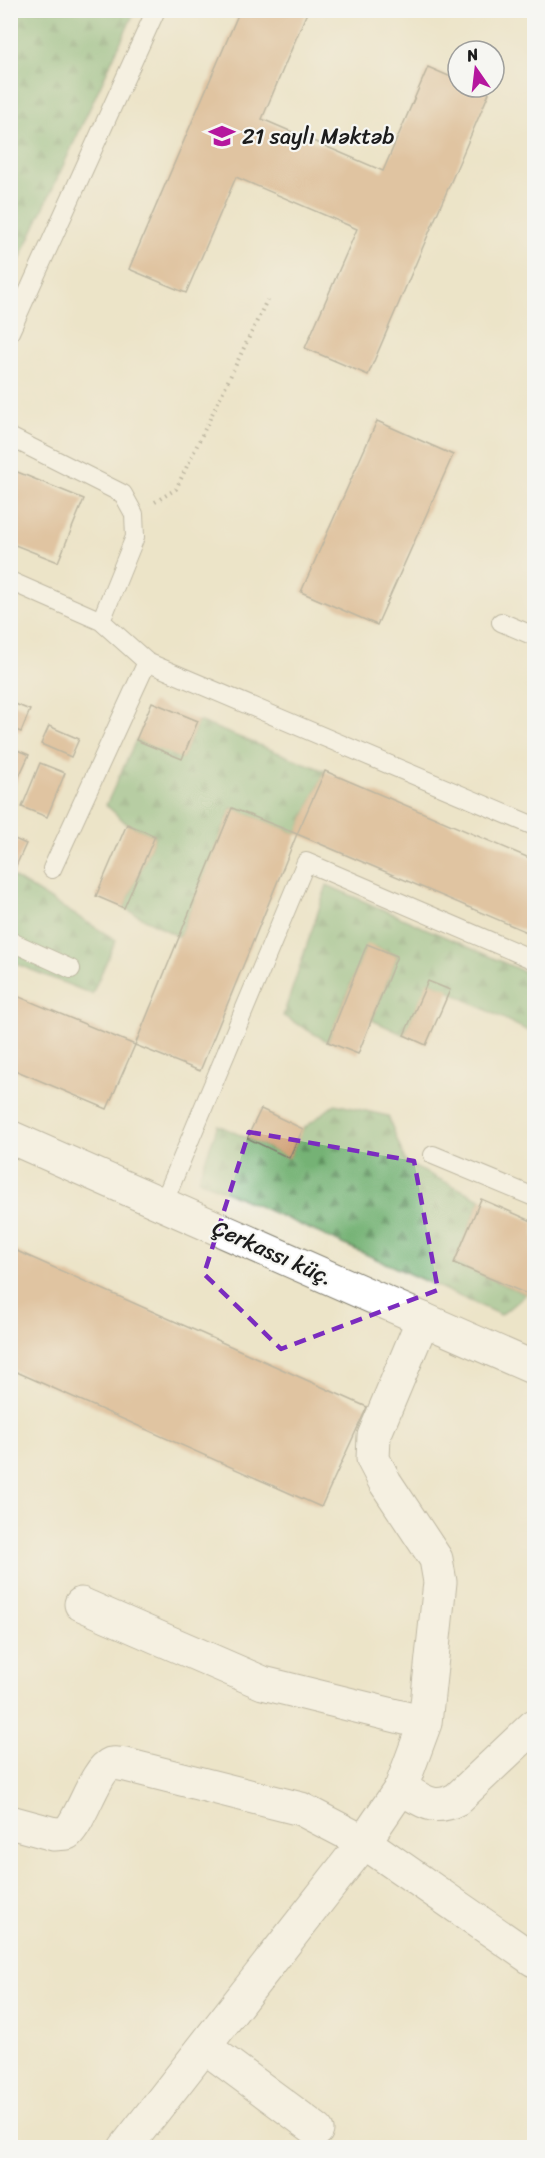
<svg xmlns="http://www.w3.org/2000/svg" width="545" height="2158" font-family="Sriracha,sans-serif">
	<defs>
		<pattern id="forest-firs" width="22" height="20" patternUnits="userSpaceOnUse" patternTransform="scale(1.5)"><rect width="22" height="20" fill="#74b274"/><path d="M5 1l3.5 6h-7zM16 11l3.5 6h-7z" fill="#5e905e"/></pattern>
	</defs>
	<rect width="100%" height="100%" fill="#f6f6f2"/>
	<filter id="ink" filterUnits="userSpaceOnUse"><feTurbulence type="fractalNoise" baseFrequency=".0167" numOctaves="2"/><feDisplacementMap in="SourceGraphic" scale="12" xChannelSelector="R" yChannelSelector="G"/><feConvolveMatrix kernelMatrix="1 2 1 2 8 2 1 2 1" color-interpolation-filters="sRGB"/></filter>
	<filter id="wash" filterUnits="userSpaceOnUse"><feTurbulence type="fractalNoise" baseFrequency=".008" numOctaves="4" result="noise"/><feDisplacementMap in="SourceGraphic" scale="24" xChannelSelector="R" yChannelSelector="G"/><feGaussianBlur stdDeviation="1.35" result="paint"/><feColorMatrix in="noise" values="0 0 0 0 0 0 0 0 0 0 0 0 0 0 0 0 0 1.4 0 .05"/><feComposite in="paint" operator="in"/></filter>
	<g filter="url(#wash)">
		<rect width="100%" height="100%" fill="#ece4c8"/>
		<path fill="url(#forest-firs)" stroke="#486748" stroke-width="1.5" d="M11,10L135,11L18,263L10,260Z
			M198,721L325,771L297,834L232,808L179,937L124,908L155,836L127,824L106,805L136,740L182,758Z
			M10,875L116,940L92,994L11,962Z
			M327,885L534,976V1034L429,981L404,1035L372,1020L397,956L367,944L328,1042L283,1016Z
			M335,1104L388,1116L406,1163L481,1199L454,1263L526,1294L501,1315L198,1179L218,1125L289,1157L303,1129Z"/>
		<g id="blocks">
			<path fill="#d09d71" d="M240,10H308L262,119L383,171L428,67L458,80V87H475L489,93L368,375L305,348L357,229L236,177L186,293L129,269Z
				M377,421L453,455L377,625L301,592Z
				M10,469L84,499L58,562L10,543Z
				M10,702L30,710L21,732L10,728Z
				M152,702L198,721L182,759L136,740Z
				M49,726L79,739L71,757L41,744Z
				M10,747L29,755L10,796Z
				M40,763L65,773L47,817L22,807Z
				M325,771L534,860V935L297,834Z
				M232,808L297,834L200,1071L135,1045L107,1109L10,1068V993L135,1045Z
				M127,824L155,836L124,908L96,896Z
				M10,837L26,844L10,879Z
				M367,944L397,956L358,1054L328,1042Z
				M428,981L450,990L426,1045L404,1035Z
				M261,1109L303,1129L289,1158L247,1138Z
				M481,1199L534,1222V1297L454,1263Z
				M10,1248L367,1407L321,1507L10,1369Z"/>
		</g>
	</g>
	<g filter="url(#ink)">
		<use href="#blocks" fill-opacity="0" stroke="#848072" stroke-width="1.5"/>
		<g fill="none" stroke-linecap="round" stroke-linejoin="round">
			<g stroke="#848072" stroke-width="20">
				<path id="service" d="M10,332L156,10
					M10,437L123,494L134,514L135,537L101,621L10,581
					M101,621L147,662L534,826
					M501,622L534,636
					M52,869L147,662
					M10,941L71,969
					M433,1155L534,1197
					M163,1204L306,862L534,960"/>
			</g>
			<g stroke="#848072" stroke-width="35">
				<path id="minor" d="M81,1604L263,1683L425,1723
					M401,1788C422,1800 433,1812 457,1799L534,1726
					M10,1822L54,1834L67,1833C82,1819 95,1770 111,1764C115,1763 121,1764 126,1765L301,1809L364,1842L534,1960
					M205,2047L317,2130
					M125,2148L364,1842L401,1788L425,1723L440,1582L436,1559L385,1482L373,1459L374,1436L423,1319"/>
			</g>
			<g stroke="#848072" stroke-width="35">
				<path id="tertiary" d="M10,1137L534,1368"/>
			</g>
			<path stroke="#848072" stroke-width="4" stroke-dasharray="1.5 4.5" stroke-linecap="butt" d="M155,502L176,489L267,300"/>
			<use href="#service" stroke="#fff" stroke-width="18"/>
			<use href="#minor" stroke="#fff" stroke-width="33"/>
			<use href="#tertiary" stroke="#fff" stroke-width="33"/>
		</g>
	</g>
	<path d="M0 0H545V2158H0ZM249,1132L414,1161L438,1290L281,1349L204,1274Z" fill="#ece4c8" fill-opacity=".55" fill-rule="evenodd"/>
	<path fill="none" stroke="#7b2cbf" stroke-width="4.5" stroke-dasharray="12 8" stroke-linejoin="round" d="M249,1132L414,1161L438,1290L281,1349L204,1274Z"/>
	<defs>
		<g id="school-bare" transform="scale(2.07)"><path d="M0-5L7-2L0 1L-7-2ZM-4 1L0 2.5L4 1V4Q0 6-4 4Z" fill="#b5179e" stroke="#f6f6f2" stroke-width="2.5" paint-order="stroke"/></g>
	</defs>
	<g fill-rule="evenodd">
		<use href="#school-bare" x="222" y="136"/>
	</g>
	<g text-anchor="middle" stroke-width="4.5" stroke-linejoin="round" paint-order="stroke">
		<g font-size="22" fill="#1c1c1c" stroke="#f6f6f2" text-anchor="start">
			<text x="242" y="144">21 saylı Məktəb</text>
		</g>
		<g font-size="22" fill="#1c1c1c" stroke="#f6f6f2">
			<text transform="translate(273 1252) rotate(24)" y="8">Çerkassı küç.</text>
		</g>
	</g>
	<rect width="545" height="2158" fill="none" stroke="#f6f6f2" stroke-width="36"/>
	<g transform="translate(476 69) rotate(346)"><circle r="28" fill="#f6f6f2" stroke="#9f9f9c" stroke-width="1.5"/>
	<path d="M0-4.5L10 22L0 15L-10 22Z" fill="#b5179e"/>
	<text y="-9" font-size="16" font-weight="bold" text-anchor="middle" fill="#1c1c1c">N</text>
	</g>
</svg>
